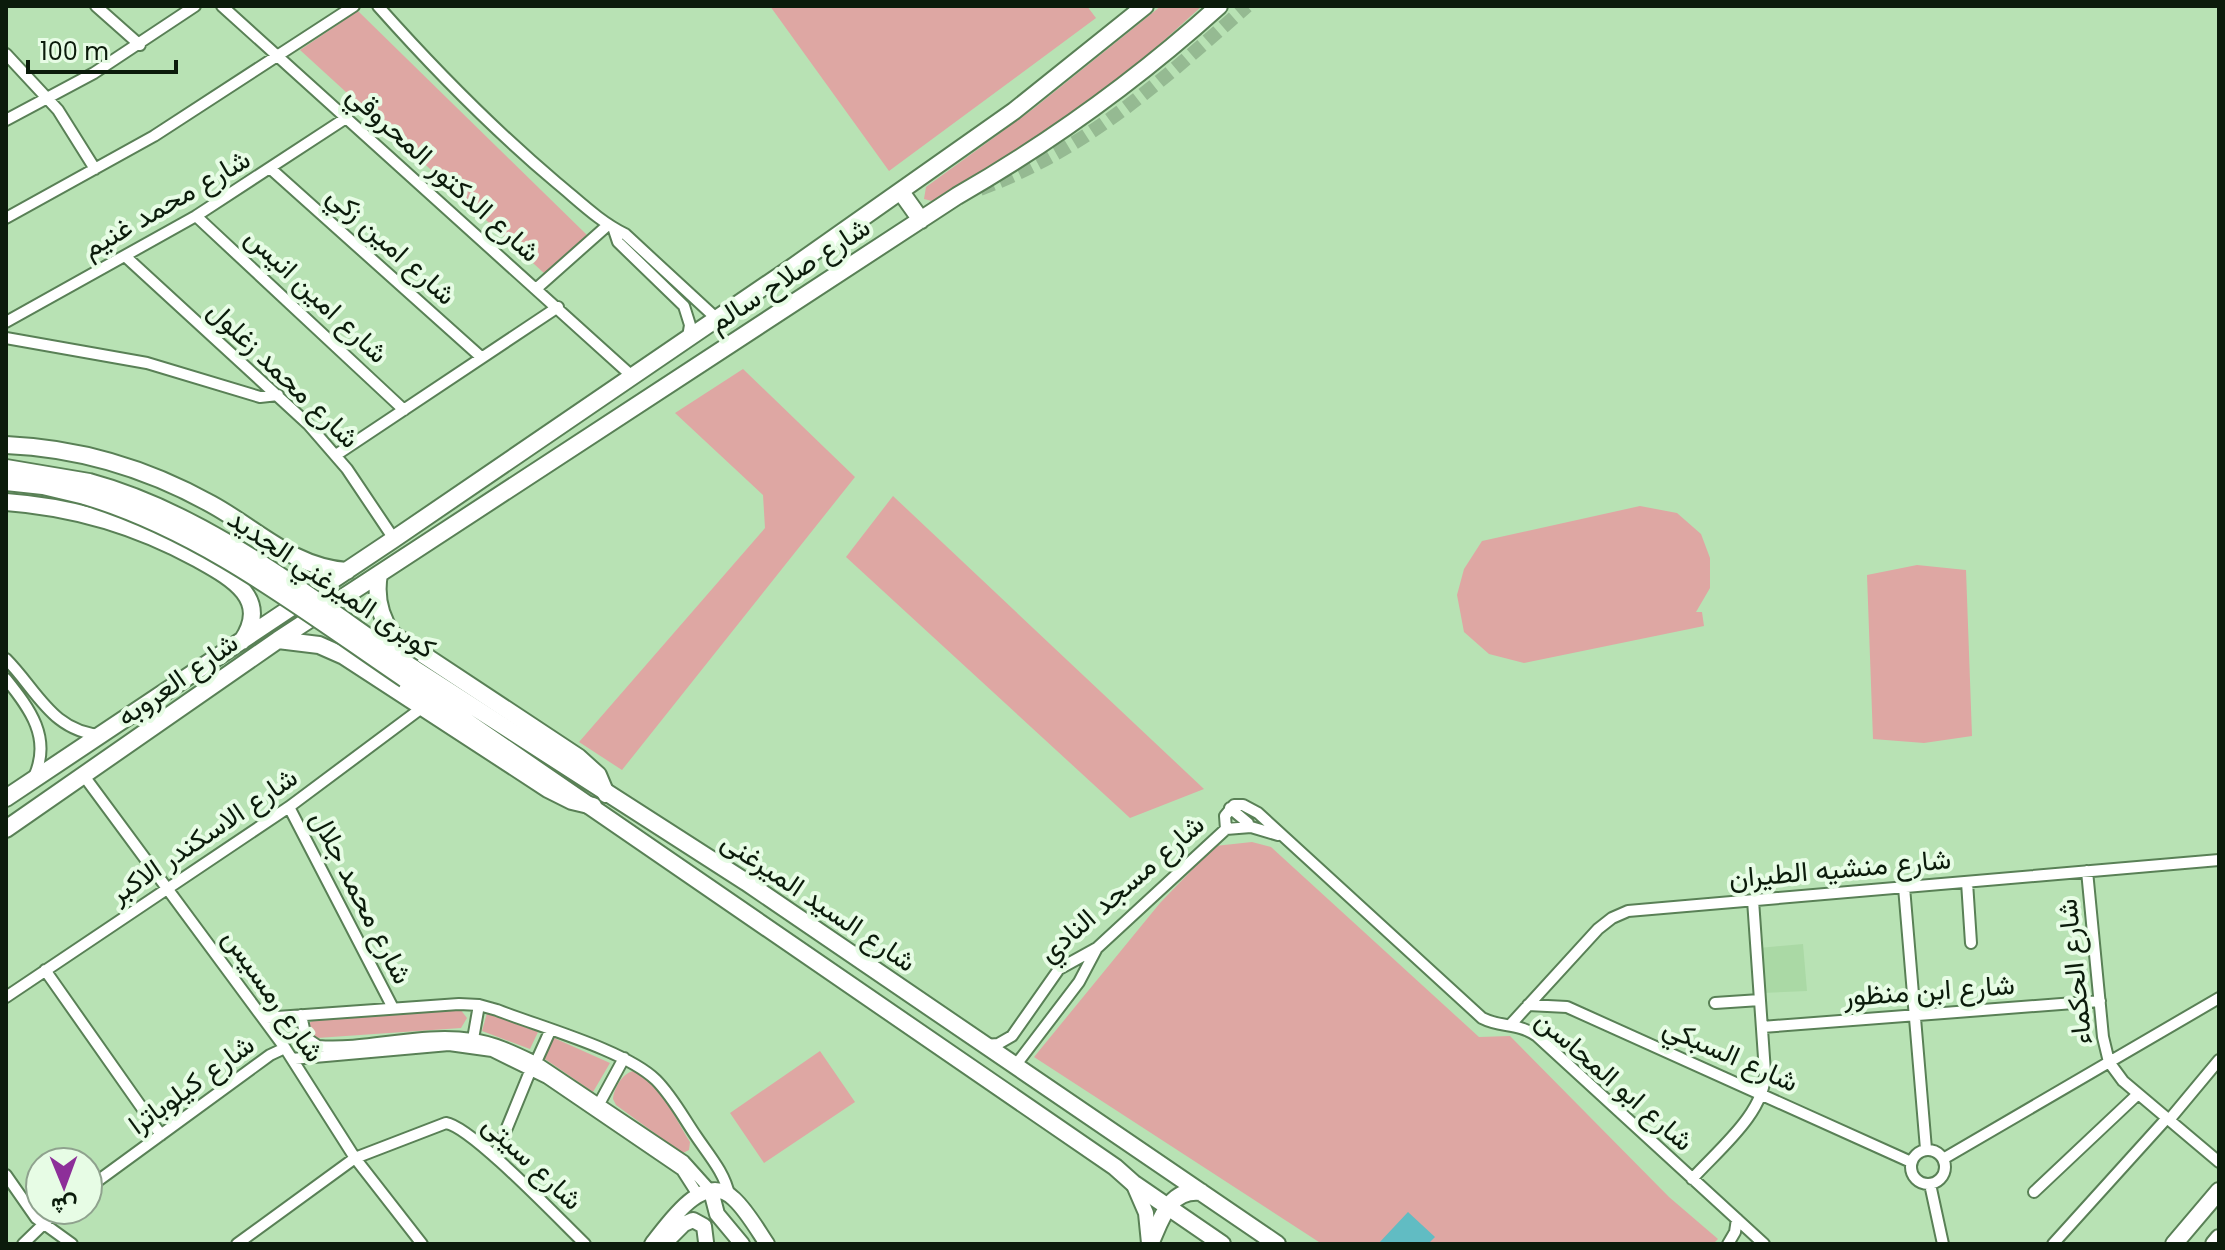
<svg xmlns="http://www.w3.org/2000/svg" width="2225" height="1250" font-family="Poppins,Vazirmatn,sans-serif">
	<rect width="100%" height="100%" fill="#b8e2b4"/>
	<path fill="#aad9a5" d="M1803,944L1807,991L1761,993L1759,948Z"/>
	<path fill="#dea7a3" d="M770,6H1087L1096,18L889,171Z
		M1161,6H1202L1139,63L1051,131L936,202L924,199L926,187L1033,109Z
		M358,11L587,235L545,274L300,50Z
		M743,369L855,477L622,770L579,742L765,528L763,495L675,413Z
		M893,496L1204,789L1130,818L846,557Z
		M1640,506L1677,513L1701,534L1710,558V588L1696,612H1702L1704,626L1524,663L1489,654L1464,632L1457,595L1464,569L1482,541Z
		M1917,565L1966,570L1972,736L1924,743L1873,739L1867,575Z
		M1252,842L1271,847L1479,1037L1510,1036L1669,1197L1718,1239L1713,1244H1322L1034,1057L1160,903L1215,846Z
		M460,1009L467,1018L461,1028L317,1038L309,1034L308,1024L315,1019Z
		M487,1013L538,1032L530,1049L482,1031Z
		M554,1038L610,1063L593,1092L542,1057Z
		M820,1051L855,1102L764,1163L730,1113Z
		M633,1071C659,1080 676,1120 690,1142L689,1150L683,1153L679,1151L616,1105L613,1099C614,1088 622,1074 633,1071Z"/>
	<path fill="#61bcc3" d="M1408,1212L1435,1237L1428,1244H1378Z"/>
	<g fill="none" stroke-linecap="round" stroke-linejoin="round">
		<path stroke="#95ba92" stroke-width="14" stroke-dasharray="14 7" stroke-linecap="butt" d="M980,189C1089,148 1161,81 1247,6"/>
		<g stroke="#598056" stroke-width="14">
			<path id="minor" d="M96,6L140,45
				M222,6L633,377
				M378,6C434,69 493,129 557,183C579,201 600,222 625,234L716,318
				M6,54L58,110L95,169
				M6,120L94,73L195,6
				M271,169L481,357
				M196,216L404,410
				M6,218L154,136L354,6
				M614,230L618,242L684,306L690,325L688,337
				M125,256L308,424L347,469L394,539
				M537,288L608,225
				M6,322L196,216L346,118
				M6,338L147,363L260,397L278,395
				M336,455L558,307
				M6,659C37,690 52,732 102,735
				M6,679C30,709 52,738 34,777
				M84,776L285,1048L355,1158L422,1244
				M289,807L393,1008
				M1230,808L1248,823
				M1226,829L1225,816L1234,805H1243L1258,813L1482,1018C1501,1028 1517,1022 1537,1036L1764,1244
				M1226,829L1251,827L1278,835
				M2087,871L2103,1037L2109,1062L2123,1081L2219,1162
				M1967,882L1971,943
				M1904,887L1926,1149
				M45,970L161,1135
				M6,997L289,807L423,707
				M1715,1003L1760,1000
				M1528,1005L1567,1007L1911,1162
				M301,1015L306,1038L318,1046C369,1050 421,1031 472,1039C495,1042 515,1052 536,1062L684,1161L711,1191
				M263,1018L459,1004L479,1005L497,1010C540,1027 625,1050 656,1080C672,1096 683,1117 696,1136C708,1154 725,1173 729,1195
				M1512,1023L1598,929L1612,918L1628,911L2219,860
				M1762,1027L2100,1001
				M473,1039L479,1005
				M985,1045L998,1044L1012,1036L1059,969L1097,948L1226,829
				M292,1059L449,1045L492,1051L547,1078L682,1170L698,1195
				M536,1062L550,1031
				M1015,1066L1079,982L1097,948
				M599,1104L624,1058
				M2169,1120L2219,1060
				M1911 1167a17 17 0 1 1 34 0a17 17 0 1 1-34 0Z
				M495,1157L531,1069
				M1943,1159L2219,998
				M6,1175L36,1218L72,1244
				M1692,1179C1718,1150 1766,1112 1765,1072L1753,900
				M1930,1184L1943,1244
				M88,1188L270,1055L285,1048
				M2034,1192L2138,1094
				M23,1244L58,1210
				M237,1244L355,1158L446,1123C472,1127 561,1221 585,1244
				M1728,1244L1735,1232L1737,1219
				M2053,1244L2167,1118"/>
		</g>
		<g stroke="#598056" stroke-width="18">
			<path id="secondary" d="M1133,1183L1146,1213L1149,1243
				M711,1191L717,1214L742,1244
				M652,1244C668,1224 704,1169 734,1199C747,1211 757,1229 767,1244
				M664,1244L684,1224L693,1220L704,1226L706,1242"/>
		</g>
		<g stroke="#598056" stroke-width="20">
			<path id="primary" d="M6,468L89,482
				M6,482L43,486L85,496
				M413,668L746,882L1277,1244
				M405,679L1115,1167L1133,1183L1222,1244
				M1150,1244C1161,1220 1169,1188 1201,1192
				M2174,1244L2219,1191
				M2214,1244L2219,1238"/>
		</g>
		<g stroke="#598056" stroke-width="20">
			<path id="trunk" d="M901,192L921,220
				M6,445C78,448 148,469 211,504C257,529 292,567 347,571
				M6,502C75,507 138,526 198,559C230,577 271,598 242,641
				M379,574C375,596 379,615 392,634L578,757L598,775L606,794
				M278,640L319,645L344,656L548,789L572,801L593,806
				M6,798L394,539L794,266L1014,111L1145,6
				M6,829L278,640L957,196C1051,142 1138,79 1219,6"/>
		</g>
		<use href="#minor" stroke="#fff" stroke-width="10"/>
		<use href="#secondary" stroke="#fff" stroke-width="14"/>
		<use href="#primary" stroke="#fff" stroke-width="16"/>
		<use href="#trunk" stroke="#fff" stroke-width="16"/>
		<g stroke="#598056" stroke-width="20" stroke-linecap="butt">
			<path id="primary-bridge" d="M89,482C208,514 311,599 413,668
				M85,496C204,532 303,610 405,679"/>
		</g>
		<use href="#primary-bridge" stroke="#fff" stroke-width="16"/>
	</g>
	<g text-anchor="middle" stroke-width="8" stroke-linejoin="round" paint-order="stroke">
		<g font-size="28" fill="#0b1b0b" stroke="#e7fce5">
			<text transform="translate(444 173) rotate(42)" y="10">شارع الدكتور المحروقي</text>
			<text transform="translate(166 203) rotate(-30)" y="10">شارع محمد غنيم</text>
			<text transform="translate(392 245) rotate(42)" y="10">شارع امين زكي</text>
			<text transform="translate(789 274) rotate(-33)" y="10">شارع صلاح سالم</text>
			<text transform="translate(317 295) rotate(43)" y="10">شارع امين انيس</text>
			<text transform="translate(284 374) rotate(44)" y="10">شارع محمد زغلول</text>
			<text transform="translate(332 583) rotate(34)" y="10">كوبرى الميرغني الجديد</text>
			<text transform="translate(177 679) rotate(-35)" y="10">شارع العروبه</text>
			<text transform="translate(203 835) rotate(-34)" y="10">شارع الاسكندر الاكبر</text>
			<text transform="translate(1840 868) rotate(-5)" y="10">شارع منشيه الطيران</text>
			<text transform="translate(1121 888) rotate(-41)" y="10">شارع مسجد النادي</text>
			<text transform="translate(362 897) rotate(63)" y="10">شارع محمد جلال</text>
			<text transform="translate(819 901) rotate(34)" y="10">شارع السيد الميرغنى</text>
			<text transform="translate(2074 972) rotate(-96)" y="10">شارع الحكماء</text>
			<text transform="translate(1929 990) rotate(-4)" y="10">شارع ابن منظور</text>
			<text transform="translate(274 995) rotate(55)" y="10">شارع رمسيس</text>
			<text transform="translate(1731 1054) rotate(24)" y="10">شارع السبكي</text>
			<text transform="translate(1615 1080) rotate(41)" y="10">شارع ابو المحاسن</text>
			<text transform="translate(191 1084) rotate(-36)" y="10">شارع كيلوباترا</text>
			<text transform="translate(533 1162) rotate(43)" y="10">شارع سيتى</text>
		</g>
	</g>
	<rect width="2225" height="1250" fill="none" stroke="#0b1b0b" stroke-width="16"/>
	<g transform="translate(64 1186) rotate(179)"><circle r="38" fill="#e7fce5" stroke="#8fa28e" stroke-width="2"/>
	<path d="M0-6L14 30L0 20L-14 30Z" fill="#8d2f99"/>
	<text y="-12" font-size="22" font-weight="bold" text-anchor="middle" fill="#0b1b0b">ش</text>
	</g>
	<path d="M28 60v12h148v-12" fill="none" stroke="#0b1b0b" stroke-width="4"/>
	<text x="40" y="60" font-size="24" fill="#0b1b0b" stroke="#e7fce5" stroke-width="6" paint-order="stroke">100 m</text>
</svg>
